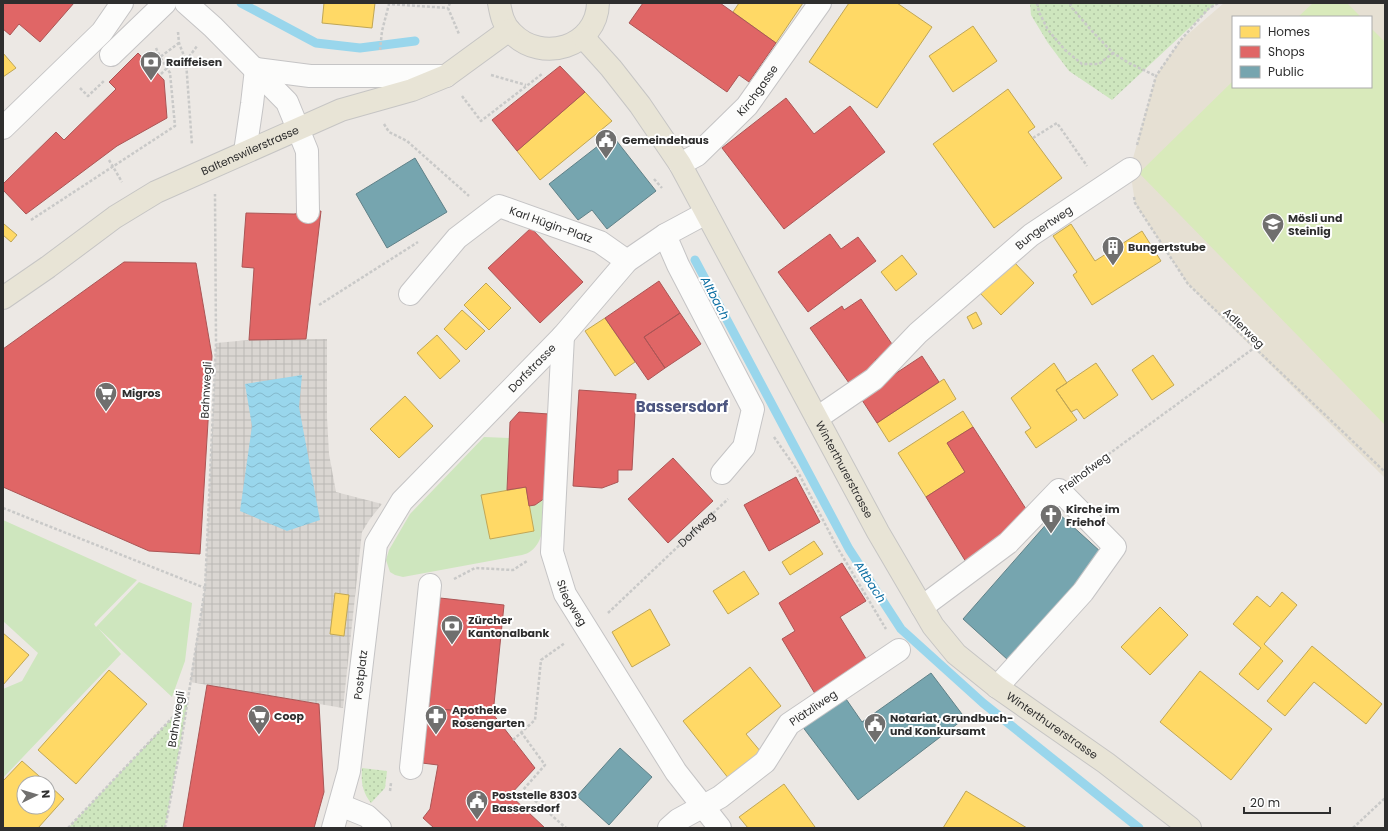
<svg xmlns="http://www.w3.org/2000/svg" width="1388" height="831" font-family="Poppins,sans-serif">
	<defs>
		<pattern id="grass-dots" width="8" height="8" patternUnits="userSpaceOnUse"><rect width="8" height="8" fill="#cee6be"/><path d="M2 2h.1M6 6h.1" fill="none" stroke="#b1c6a4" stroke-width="1.8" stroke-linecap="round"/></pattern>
		<pattern id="plaza-grid" width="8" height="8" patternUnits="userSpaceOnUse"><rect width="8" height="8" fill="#dad6d2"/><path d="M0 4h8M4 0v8" fill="none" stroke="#bbb8b5"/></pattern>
		<pattern id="water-waves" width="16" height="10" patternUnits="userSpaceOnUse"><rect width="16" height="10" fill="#99d6ec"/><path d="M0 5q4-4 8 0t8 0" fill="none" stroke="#84b8cb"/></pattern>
	</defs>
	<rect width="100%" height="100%" fill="#ece8e4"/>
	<path fill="#e6e0d3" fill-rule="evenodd" d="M1224,3H1385V478L1188,284L1135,203L1130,169L1156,76L1180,41ZM1233,17H1371V87H1233Z"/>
	<path fill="url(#grass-dots)" d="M1030,3H1216L1112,100L1069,71L1048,43L1031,15Z
		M188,701L165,828H68Z
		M362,768L387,771L385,788L371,803C362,791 361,782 362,768Z"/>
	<path fill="#cee6be" d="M484,437L509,438L507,490L482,495L490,539L534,531L529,506L535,505L545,498C544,514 546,540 531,551C529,553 525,554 522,555L403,577L395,575L390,572L386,560L389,550L410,514Z
		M3,520L137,580L94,624L96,627L139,582L192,603L185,661L172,697L98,628L121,654L3,778V689L22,681L38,653L3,621Z"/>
	<path fill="#d9eabb" d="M1313,3H1347L1361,17H1298Z
		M1371,28L1385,42V425L1139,173L1233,81V87H1371Z"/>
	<path fill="url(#plaza-grid)" d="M327,339V417L329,454L336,492L382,504L370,519L362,532L343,708L190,682L205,588L216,343L249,340Z"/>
	<path fill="url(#water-waves)" d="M302,375L299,407L320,520L287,531L240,511L252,426L245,384Z"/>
	<path fill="#ffd966" stroke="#c0a655" d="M324,3H375L372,28L322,23Z
		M739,3H803L776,43L733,12Z
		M849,3H897L932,27L877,108L809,62Z
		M973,26L997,61L953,92L929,56Z
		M3,53L16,68L3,77Z
		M1008,89L1035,127L1028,132L1062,178L994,228L933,144Z
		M585,92L612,121L540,180L517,151Z
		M4,224L17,235L11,242L3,235V225Z
		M1071,224L1095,261L1142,231L1161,261L1092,305L1073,275L1077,272L1053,236Z
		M902,255L917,274L896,291L881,272Z
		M1013,261L1034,283L1001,315L979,292Z
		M486,283L511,308L489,330L464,305Z
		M462,310L485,331L466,350L444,329Z
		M976,312L982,324L973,329L967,317Z
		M605,318L635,362L615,376L585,331Z
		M437,335L460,361L440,379L417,353Z
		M1153,355L1174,385L1152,400L1132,370Z
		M1054,363L1067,383L1056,390L1077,420L1036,448L1025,432L1031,428L1011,398Z
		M1096,363L1118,395L1084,419L1077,409L1071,412L1056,390Z
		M944,379L956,399L889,442L877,423Z
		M405,396L433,426L399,458L370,429Z
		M963,411L973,427L947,443L965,472L926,497L898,453Z
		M526,487L534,531L490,539L481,495Z
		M814,541L823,554L790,575L782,562Z
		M744,571L759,594L728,614L713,591Z
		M1282,592L1297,605L1264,644L1283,661L1258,690L1239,674L1261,648L1233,624L1257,596L1270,607Z
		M335,593L349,595L344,636L330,634Z
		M1160,607L1188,635L1150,675L1121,647Z
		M650,609L670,645L632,667L612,632Z
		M3,633L29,655L3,685Z
		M1312,646L1382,704L1366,724L1314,682L1285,716L1267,701Z
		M750,667L781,706L746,734L761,752L729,779L683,721Z
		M109,670L147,704L76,784L38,750Z
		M1200,671L1272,729L1231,780L1160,722Z
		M22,761L47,783H24V807H48V784L64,799L38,828H3V781Z
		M784,784L815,827L813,828H748L739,817Z
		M966,791L1027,828H943Z"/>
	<path fill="#e06666" stroke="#ab5555" d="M3,3H74L40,42L19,24L10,35L3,29Z
		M643,3H720L776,43L749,82L739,75L727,92L629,23Z
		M138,53L164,80L167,118L117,146L26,214L3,190V184L56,132L64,140L116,89L109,82Z
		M560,66L585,92L517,151L492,120Z
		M786,98L814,134L850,106L885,152L784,229L722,148Z
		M321,211L306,339L249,340L254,268L242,267L246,213L294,214Z
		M531,228L583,282L540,323L488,268Z
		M830,234L841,249L858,237L876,261L808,312L778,272Z
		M124,262L196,263L212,356L200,554L149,551L3,487V349Z
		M659,281L680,313L644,337L665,368L648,380L605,318Z
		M861,299L894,347L875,360L877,363L849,383L810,328L842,306L844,310Z
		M680,313L701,344L665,368L644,337Z
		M922,356L939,382L877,423L860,397Z
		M579,390L636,394L632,470H618V482L602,488L573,486Z
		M519,412L549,414L545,498L535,505L529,506L526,487L507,490L510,422Z
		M973,427L1028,512L1004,539L966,562L926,497L965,472L947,443Z
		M673,458L713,501L668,543L628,499Z
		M796,477L820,522L769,551L744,505Z
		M842,563L866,601L840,617L870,665L817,697L782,639L795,631L779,603Z
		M440,598L504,605L493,714L429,708Z
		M207,685L319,704L324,792L314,828H183Z
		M429,708L493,714L535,768L510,795L545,828H434L423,818L430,809L438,765L422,763Z"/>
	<path fill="#76a5af" stroke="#608188" d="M612,135L656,191L607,229L592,210L578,220L549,184Z
		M415,158L447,212L387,248L356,194Z
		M1057,512L1102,553L1008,660L963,619Z
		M931,673L965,718L858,800L802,726L844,696L862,722Z
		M620,748L652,777L609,825L577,796Z"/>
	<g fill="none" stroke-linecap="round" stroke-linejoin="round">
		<path stroke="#99d6ec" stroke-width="9" d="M241,3L316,43L360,48L415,41
			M695,260L849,549L901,629L983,703L1139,828"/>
		<g stroke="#c5c4c5" stroke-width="24">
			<g id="minor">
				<path d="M186,3L213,27L287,102L307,151L308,212"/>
				<path d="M111,55L165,3"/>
				<path d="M256,69L310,76H446"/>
				<path d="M3,128L102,32L122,3"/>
				<path d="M245,152L252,104L256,69"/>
				<path id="s2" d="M680,164L697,155L747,106L820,3"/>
				<path d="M665,235L678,265L753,409L744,447L722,473"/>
				<path id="s3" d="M410,294L457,238L499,206L600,242L627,261"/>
				<path id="s4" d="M563,336L552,552L565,594L676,772L720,828"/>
				<path id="s5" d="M817,418L874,379L918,333L1031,235L1130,169"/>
				<path d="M922,607L1008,543L1059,490L1115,547L1083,592L997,687"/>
				<path d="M411,768L430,585"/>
				<path d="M340,805L367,816L380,828"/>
				<path id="s6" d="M333,828L349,771L376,544L402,501L563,336L627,261L665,235L706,213"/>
				<path id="s7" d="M669,828L678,820L720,797L765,762L789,724L899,650"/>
			</g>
		</g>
		<g stroke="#c6c5c4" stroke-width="24">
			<g id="major">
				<path d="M499,3C501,14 503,25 512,33C542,64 597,47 598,3"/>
				<path id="s8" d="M583,37L611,68L640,105L680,164L878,532L933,626L956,654L997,687L1106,763L1190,828"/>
				<path id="s9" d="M3,298L48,267L115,217L156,192L341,110L412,90L446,76L509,30"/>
			</g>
		</g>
		<g stroke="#c9c9c8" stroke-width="2.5" stroke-dasharray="3 2" stroke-linecap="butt">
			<path d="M450,3L448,8L459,34"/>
			<path d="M1037,3L1039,12L1048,30L1065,50L1082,64H1099L1113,53"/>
			<path d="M1070,3L1072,8L1091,30L1113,53L1129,63L1156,76"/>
			<path d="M178,32L179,43L186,61L192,145"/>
			<path d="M156,48L160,57"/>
			<path d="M380,50L382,31L389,4L448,8"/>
			<path d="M186,61L197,46"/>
			<path d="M161,74L167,68"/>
			<path d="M491,75L526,85"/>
			<path d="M80,88L88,96L105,80"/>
			<path d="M462,96L481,121L542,74"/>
			<path d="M384,124L389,132L407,141L469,196"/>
			<path d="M1033,138L1057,123L1087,166"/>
			<path d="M1137,145L1156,76L1180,41L1208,9L1218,3"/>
			<path d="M109,160L122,182"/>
			<path d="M654,179L662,188"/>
			<path d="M1134,197L1135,203L1188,284L1385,472"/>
			<path d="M31,220L175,126L170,73L160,57L179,43"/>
			<path d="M319,305L418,242"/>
			<path d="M774,437L797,470L837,547L886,629"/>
			<path d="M1080,475L1254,348"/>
			<path d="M3,508L205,588"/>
			<path d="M454,579L475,568L513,570L527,561"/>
			<path id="s1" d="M608,613L728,499"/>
			<path d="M521,732L545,765L523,790L566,828"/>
			<path d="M513,740L535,720L541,660L565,643"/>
			<path d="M390,791L391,783"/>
			<path d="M68,828L187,702"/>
			<path d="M165,828L181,744L205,588L216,343L215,194"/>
			<path d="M1353,828L1385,798"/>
		</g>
		<use href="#minor" stroke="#fcfcfb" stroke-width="22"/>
		<use href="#major" stroke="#e8e4d6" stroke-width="22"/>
	</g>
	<defs>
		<g id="bank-pin" transform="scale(1.15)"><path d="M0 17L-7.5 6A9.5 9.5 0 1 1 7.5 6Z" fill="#706f6e" stroke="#fff"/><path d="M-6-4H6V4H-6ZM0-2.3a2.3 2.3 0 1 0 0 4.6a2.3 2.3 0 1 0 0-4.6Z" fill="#fff"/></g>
		<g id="civic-pin" transform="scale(1.15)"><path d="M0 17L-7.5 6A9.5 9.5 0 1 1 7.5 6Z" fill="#706f6e" stroke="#fff"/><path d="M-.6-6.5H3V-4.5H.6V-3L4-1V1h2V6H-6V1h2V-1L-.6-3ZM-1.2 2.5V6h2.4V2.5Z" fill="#fff"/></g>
		<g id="school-pin" transform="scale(1.15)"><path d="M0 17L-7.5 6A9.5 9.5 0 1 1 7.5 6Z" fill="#706f6e" stroke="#fff"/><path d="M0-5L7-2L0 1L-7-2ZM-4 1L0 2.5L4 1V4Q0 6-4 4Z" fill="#fff"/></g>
		<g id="building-pin" transform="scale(1.15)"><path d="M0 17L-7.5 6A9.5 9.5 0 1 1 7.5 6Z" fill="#706f6e" stroke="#fff"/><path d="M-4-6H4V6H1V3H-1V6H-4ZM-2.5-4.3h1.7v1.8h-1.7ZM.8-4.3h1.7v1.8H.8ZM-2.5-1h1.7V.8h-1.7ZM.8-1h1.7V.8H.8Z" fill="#fff"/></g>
		<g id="supermarket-pin" transform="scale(1.15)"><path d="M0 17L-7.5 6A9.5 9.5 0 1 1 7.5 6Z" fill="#706f6e" stroke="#fff"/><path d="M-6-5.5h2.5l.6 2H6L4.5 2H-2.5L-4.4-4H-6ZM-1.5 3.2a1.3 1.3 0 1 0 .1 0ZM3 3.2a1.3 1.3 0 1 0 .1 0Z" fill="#fff"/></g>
		<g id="church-pin" transform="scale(1.15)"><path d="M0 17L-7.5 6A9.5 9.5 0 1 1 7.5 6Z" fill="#706f6e" stroke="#fff"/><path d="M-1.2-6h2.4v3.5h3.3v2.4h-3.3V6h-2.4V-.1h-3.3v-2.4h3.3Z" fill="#fff"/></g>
		<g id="pharmacy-pin" transform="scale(1.15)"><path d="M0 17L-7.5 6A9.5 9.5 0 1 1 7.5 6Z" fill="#706f6e" stroke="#fff"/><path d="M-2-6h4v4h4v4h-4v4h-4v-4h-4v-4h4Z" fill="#fff"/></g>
	</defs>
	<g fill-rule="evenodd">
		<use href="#bank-pin" x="151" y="62"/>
		<use href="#civic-pin" x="606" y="140"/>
		<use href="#school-pin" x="1273" y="224"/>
		<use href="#building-pin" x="1113" y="247"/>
		<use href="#supermarket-pin" x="106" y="393"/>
		<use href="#church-pin" x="1051" y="515"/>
		<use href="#bank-pin" x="452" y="626"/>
		<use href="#supermarket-pin" x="259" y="716"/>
		<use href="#pharmacy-pin" x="436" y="716"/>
		<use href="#civic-pin" x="875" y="724"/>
		<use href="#civic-pin" x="477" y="801"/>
	</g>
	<g text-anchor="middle" stroke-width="4" stroke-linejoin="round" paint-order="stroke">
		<g font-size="11" font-weight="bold" fill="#2e2e2e" stroke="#fff" text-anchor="start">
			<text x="166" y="66">Raiffeisen</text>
			<text x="622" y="144">Gemeindehaus</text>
			<text x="1288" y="222">Mösli und<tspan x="1288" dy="13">Steinlig</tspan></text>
			<text x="1128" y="251">Bungertstube</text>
			<text x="122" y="397">Migros</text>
			<text x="1066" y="513">Kirche im<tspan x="1066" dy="13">Friehof</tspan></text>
			<text x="468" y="624">Zürcher<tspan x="468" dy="13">Kantonalbank</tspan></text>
			<text x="452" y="714">Apotheke<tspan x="452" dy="13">Rosengarten</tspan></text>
			<text x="274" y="720">Coop</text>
			<text x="890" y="722">Notariat, Grundbuch-<tspan x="890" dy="13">und Konkursamt</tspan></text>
			<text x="492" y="799">Poststelle 8303<tspan x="492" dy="13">Bassersdorf</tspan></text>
		</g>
		<g font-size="11" fill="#2e2e2e" stroke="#fff">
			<text dy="4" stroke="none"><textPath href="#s2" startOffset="108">Kirchgasse</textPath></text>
			<text dy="4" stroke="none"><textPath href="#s9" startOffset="289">Baltenswilerstrasse</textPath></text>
			<text dy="4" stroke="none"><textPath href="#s3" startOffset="181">Karl Hügin-Platz</textPath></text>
			<text dy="4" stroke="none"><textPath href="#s5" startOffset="297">Bungertweg</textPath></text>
			<text transform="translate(1244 328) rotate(44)" y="4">Adlerweg</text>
			<text dy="4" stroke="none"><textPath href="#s6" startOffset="524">Dorfstrasse</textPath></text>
			<text transform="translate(206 390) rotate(-87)" y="4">Bahnwegli</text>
			<text dy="4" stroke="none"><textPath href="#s8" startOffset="507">Winterthurerstrasse</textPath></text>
			<text transform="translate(1084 473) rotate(-37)" y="4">Freihofweg</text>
			<text dy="4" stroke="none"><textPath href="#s1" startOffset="122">Dorfweg</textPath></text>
			<text dy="4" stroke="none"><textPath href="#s4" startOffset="271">Stiegweg</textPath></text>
			<text dy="4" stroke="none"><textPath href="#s6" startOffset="156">Postplatz</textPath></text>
			<text dy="4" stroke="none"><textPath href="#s7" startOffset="191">Plätzliweg</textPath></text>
			<text transform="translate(176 719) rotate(-81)" y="4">Bahnwegli</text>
			<text dy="4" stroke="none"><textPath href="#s8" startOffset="843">Winterthurerstrasse</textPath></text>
		</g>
		<g font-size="12" font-style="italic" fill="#0d6fa3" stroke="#fff">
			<text transform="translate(715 298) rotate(62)" y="4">Altbach</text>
			<text transform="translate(870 582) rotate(57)" y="4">Altbach</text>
		</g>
		<g font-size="15" font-weight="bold" fill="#4d5680" stroke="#fff">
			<text x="682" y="412">Bassersdorf</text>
		</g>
	</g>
	<rect width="1388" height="831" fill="none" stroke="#2e2e2e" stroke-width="8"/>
	<rect x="1232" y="16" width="140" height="72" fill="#ffffff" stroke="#ababab"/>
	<rect x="1240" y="26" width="20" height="12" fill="#ffd966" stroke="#ababab"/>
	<text x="1268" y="36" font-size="12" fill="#2e2e2e">Homes</text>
	<rect x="1240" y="46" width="20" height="12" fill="#e06666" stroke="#ababab"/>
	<text x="1268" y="56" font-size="12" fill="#2e2e2e">Shops</text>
	<rect x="1240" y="66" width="20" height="12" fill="#76a5af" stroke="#ababab"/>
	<text x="1268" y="76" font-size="12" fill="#2e2e2e">Public</text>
	<g transform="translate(36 795) rotate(85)"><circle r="19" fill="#ffffff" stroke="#ababab"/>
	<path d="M0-3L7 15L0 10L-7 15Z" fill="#706f6e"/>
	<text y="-6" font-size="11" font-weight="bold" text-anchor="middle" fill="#2e2e2e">N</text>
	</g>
	<path d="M1244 807v6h86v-6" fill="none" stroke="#2e2e2e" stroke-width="2"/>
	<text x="1250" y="807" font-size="12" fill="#2e2e2e" stroke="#ffffff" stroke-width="3" paint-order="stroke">20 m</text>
</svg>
